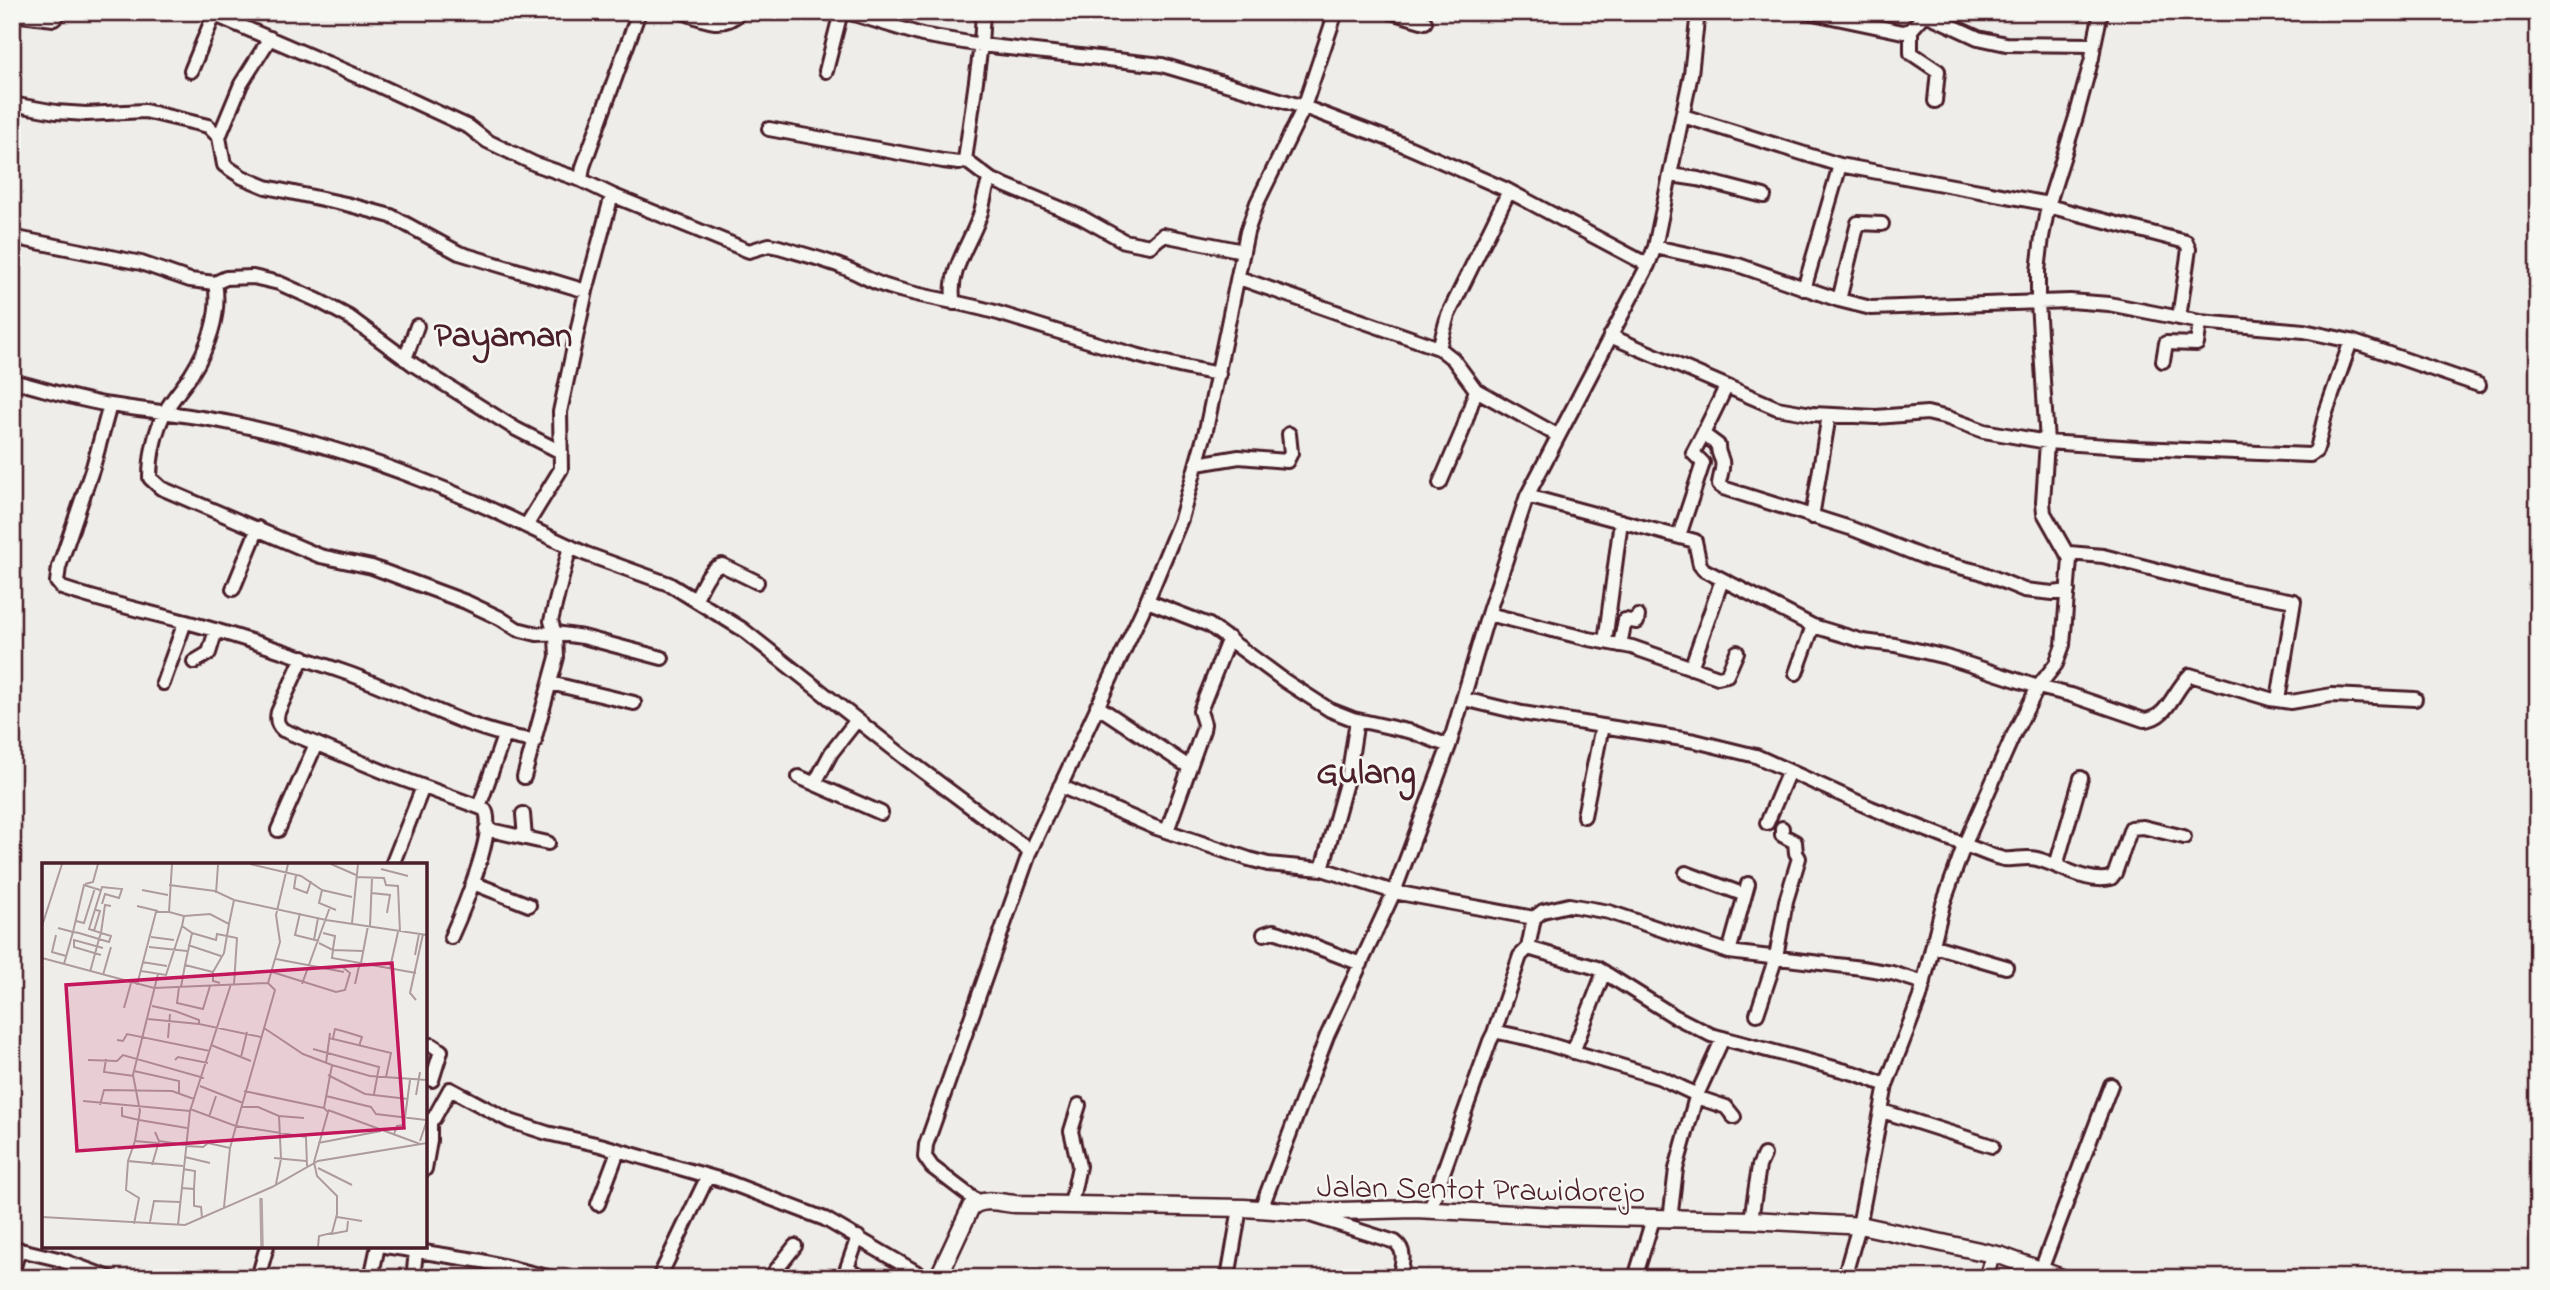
<svg xmlns="http://www.w3.org/2000/svg" width="2550" height="1290" font-family="'Indie Flower',sans-serif">
	<rect width="100%" height="100%" fill="#efedea"/>
	<filter id="ink" filterUnits="userSpaceOnUse"><feTurbulence type="fractalNoise" baseFrequency=".0143" numOctaves="2"/><feDisplacementMap in="SourceGraphic" scale="14" xChannelSelector="R" yChannelSelector="G"/><feConvolveMatrix kernelMatrix="1 2 1 2 8 2 1 2 1" color-interpolation-filters="sRGB"/></filter>
	<g filter="url(#ink)">
		<g fill="none" stroke-linecap="round" stroke-linejoin="round">
			<g stroke="#4a1f2b" stroke-width="18">
				<path id="minor" d="M208,12L378,85L469,127L487,141L535,164L581,180
					M683,12C703,20 723,30 740,12
					M847,12L922,35L981,45L1162,65L1304,107L1257,203L1247,232L1206,430L1181,519L1147,601L1030,851L926,1145L925,1157L932,1167L978,1202
					M983,12L981,45L965,160L990,179L1081,217L1124,241L1150,246L1163,235L1243,251
					M1336,12L1304,107L1399,143L1505,189L1648,265
					M1391,12L1425,22
					M1808,12L1903,32L1911,30L1927,12
					M12,14L54,19L61,12
					M1911,30V53L1938,71L1935,101
					M2094,45L2101,12
					M191,71L214,15
					M826,71L841,12
					M12,104L56,112L86,114L145,111L208,126L219,137L224,165L242,177L266,187L346,204L391,216L459,253L586,291
					M1683,116L1840,165L2049,204
					M769,129L943,161L959,163L965,160
					M219,137L241,84L270,38
					M1671,175L1698,179L1764,196
					M612,195L749,251L769,245L779,247C801,254 824,259 845,268C860,274 873,283 889,287C925,298 962,302 998,313C1071,335 1143,361 1219,374
					M2048,206L2186,242L2189,249L2179,318
					M12,237L141,263L190,280L215,283L226,278L253,277L279,283L319,301L349,317L414,365L516,429L561,452
					M1655,247L1738,265L1839,300L1871,308L2070,301L2109,304L2200,322L2304,331L2351,341L2479,385
					M1239,278L1439,348L1453,359L1476,390L1557,435
					M215,283C221,314 208,348 191,375C183,387 173,398 166,410C155,430 150,456 150,478L161,488L320,556L372,567L466,602L500,618L517,629L537,634L555,633L583,637L662,658
					M1804,289L1840,165
					M1839,300L1858,223L1882,224
					M954,303C946,272 973,240 981,212C984,201 985,190 990,179
					M1610,336L1777,408L1812,414L1876,417L1927,413L1948,418L1984,431L2047,442L2137,448L2310,455L2316,451L2318,445L2325,415L2351,341
					M1439,348L1448,315L1509,191
					M405,359L417,326
					M2163,361L2166,343L2197,344L2200,322
					M12,381C45,389 77,400 110,405C150,411 191,415 231,423C333,444 433,480 526,526L561,469L560,412L586,291L612,195L581,180L583,167L639,12
					M1726,387L1703,434L1718,445C1718,455 1720,454 1722,461C1724,468 1719,478 1719,485L1723,488L1850,528L1931,560L1980,572L2024,590L2053,593L2068,591
					M110,405L93,467L59,567L57,582L62,588C103,602 144,611 186,622C239,636 292,654 344,672C411,695 462,730 535,741
					M1197,464L1239,457L1287,461L1291,453L1289,434
					M1440,483L1462,432L1476,390
					M1527,496L1695,541L1700,565L1704,570L1813,626L1863,641L1895,645L1946,657L2038,687L2071,695L2144,720C2168,719 2173,691 2190,675L2270,699L2291,702L2332,695L2415,699
					M1812,517L1829,415
					M526,526L586,554L669,584L742,629L904,757L1030,851
					M1679,536L1703,463L1693,453L1703,434
					M2069,553L2103,556L2235,590L2294,601L2278,700
					M233,589L258,528
					M695,600C702,588 708,568 722,565L757,582
					M1147,601L1209,625L1285,681L1330,710L1353,719L1412,732L1449,746
					M1488,614L1589,639L1632,647L1718,677L1727,675L1737,652
					M1605,642L1621,521
					M1620,645L1625,620L1637,622L1638,616
					M303,657L278,712C276,720 277,725 283,730L394,776L479,807L504,736
					M194,662L209,653L216,630
					M1691,668L1722,580
					M1796,673L1813,626
					M163,683L185,622
					M550,683L634,703
					M1464,699L1522,713L1695,741L1756,756L1871,808L1988,854C1993,856 1999,858 2004,859C2016,860 2026,856 2037,859C2061,865 2086,884 2111,878L2115,873L2131,828L2143,827L2184,837
					M1097,706L1189,767
					M524,777L557,657L556,637L551,621L570,546
					M799,777L881,813
					M815,783L831,753L857,720
					M1060,786L1154,827L1249,859L1268,864L1322,869L1394,892L1534,918L1528,948L1597,968L1674,1016L1711,1035L1857,1074L1886,1085
					M523,814L525,838
					M1584,816L1602,726
					M1767,823L1789,771
					M486,829L548,843
					M278,830L316,744
					M1167,831L1203,730L1204,724L1200,711L1229,638
					M392,865L423,787
					M2056,866L2081,778
					M1322,869L1349,772L1357,720
					M1686,873L1745,895
					M473,883L529,905
					M1534,918L1543,911L1569,905L1609,912L1729,952L1862,968L1892,973L1924,983
					M1264,934L1273,931L1280,933L1361,964
					M451,937C461,915 497,830 485,810L479,807
					M1934,946L2006,967
					M1729,952L1748,884
					M1757,1014L1776,957L1786,901L1799,858L1796,853L1795,842L1782,835V828
					M1494,1033L1520,956L1528,948
					M1723,1038L1696,1097L1726,1107L1734,1117
					M432,1045L441,1051L432,1080
					M1573,1052L1604,972
					M1882,1111L1992,1146
					M425,1119L430,1121L434,1118L450,1089L510,1121L547,1133L600,1145L725,1181L825,1219L926,1278
					M425,1169L430,1141V1121
					M598,1204L618,1151
					M1071,1204L1079,1166L1071,1131L1079,1105
					M1261,1209L1327,1036L1394,892L1449,746L1489,611L1527,496L1648,265L1655,247L1691,74L1698,12
					M1430,1209L1490,1041L1494,1033L1498,1032L1531,1039L1661,1078L1695,1094L1696,1097L1676,1169L1670,1220
					M1307,1214L1395,1242C1407,1251 1402,1264 1399,1278
					M1751,1220L1759,1166L1764,1155
					M858,1237L847,1268L862,1278
					M385,1246L482,1261L552,1278
					M12,1248L58,1259L110,1278
					M2041,1270L2111,1085
					M12,1274L19,1249
					M258,1278L267,1246
					M371,1278L378,1246
					M413,1278L416,1252
					M659,1278L708,1176
					M770,1278L795,1246
					M1225,1278L1229,1272L1240,1208
					M1635,1278L1653,1219
					M1844,1278L1859,1226L1886,1085L1920,997L1943,904L1964,846L2012,738L2038,687L2056,664L2063,645L2070,559L2044,513L2043,502L2047,442L2038,303V271L2042,237L2048,206L2076,117L2092,58L2094,45L2006,44L1978,38L1926,14
					M1986,1278L1993,1254"/>
			</g>
			<g stroke="#4a1f2b" stroke-width="21">
				<path id="secondary" d="M938,1278L971,1207C984,1197 1000,1203 1015,1204L1244,1208L1300,1212L1415,1209L1554,1216L1751,1220L1865,1226L2002,1256L2062,1278"/>
			</g>
			<use href="#minor" stroke="#f6f6f2" stroke-width="12"/>
			<use href="#secondary" stroke="#f6f6f2" stroke-width="16"/>
		</g>
	</g>
	<g text-anchor="middle" stroke-width="5" stroke-linejoin="round" paint-order="stroke">
		<g font-size="32" fill="#4a1f2b" stroke="#f6f6f2">
			<text transform="translate(1481 1188) rotate(1)" y="11">Jalan Sentot Prawidorejo</text>
		</g>
		<g font-size="35" font-weight="bold" fill="#4a1f2b" stroke="#f6f6f2">
			<text x="503" y="346">Payaman</text>
			<text x="1366" y="783">Gulang</text>
		</g>
	</g>
	<g transform="translate(42 863)">
		<rect width="385" height="385" fill="#efedea"/>
		<path fill="none" stroke="#b4a4a5" stroke-width="3.5" d="M219,335L220,384"/>
		<path fill="none" stroke="#ad9b9e" stroke-width="2" d="M130,1L127,49L142,53L140,63L150,70L143,102L171,109V118L178,120M208,1L259,13L280,27L310,34M289,1L314,12M339,6L366,13M254,12L252,25L265,30L269,18M314,14L342,15L344,22L356,23L358,69M43,21L51,19L56,1M127,22L173,28L192,37L284,57L385,72M100,27L126,32M280,27L277,40L294,47M174,30L176,2M329,30L348,32L345,50M60,41L63,31L77,35L80,26L60,24L47,66L59,70L63,42L69,43M95,43L116,48M258,50L253,72L277,78M142,53L168,51L187,61L182,90L171,109M34,58L42,60L53,25M310,60L316,1M187,61L192,37M0,63L20,1M328,63L330,15M16,65L31,69L42,22L58,27M52,68L58,48L54,47M150,70L174,77L175,71L195,75L192,121M281,70L293,73L291,86M14,72L10,89L24,93M109,74L132,77M272,77L276,55M277,80L291,87L290,95L374,110M146,82L179,93M107,84L145,88M291,87L321,88M59,92L32,84V77L61,85M373,92L377,71M0,95L112,125L226,120L238,79L234,52L246,1M234,96L302,109M100,99L125,103M319,100L326,63M22,101L31,69L37,70L67,79L69,73L59,70L57,76L48,109M348,105L356,69M99,108L124,112L140,63M230,109L294,129L303,127L308,110L298,102M61,112L69,84M226,120L233,127L194,263L264,274L265,303M260,121L288,44M313,121L318,99M95,122L114,49H127M137,124L135,140L161,146L168,123M139,124L143,102M374,137L368,130L381,71M110,143L133,148L157,157V161L219,174M82,145L89,120M106,156L157,161M222,165L261,191L290,202M126,175L128,151M287,175L349,190L344,214M291,175L293,166L304,169L320,174L317,183M75,177L81,178L85,171L168,188M169,182L209,198M271,186L337,204L332,231M199,194L205,169M64,196L62,209L92,213M46,197L75,198L81,192L162,215M133,197L136,194L166,200M284,200L288,170M92,208L137,218V231M286,212L323,231L366,236M158,223L201,240M202,228L282,245M374,232L378,209M284,233L329,244L334,251L384,257M41,238L148,248M58,242L62,227L130,228L152,236M80,244V253L97,257M200,244H216L237,253L239,296L234,321M286,247L378,281M237,253L262,255M167,254L174,233M97,257L145,265M352,271L355,263L362,262L368,217M93,278L86,298L141,303M117,278L144,282M378,278L385,257M115,280L93,278L98,248L91,212L116,111M276,280L339,268M144,283L161,284L166,280L188,285L194,263L148,246M143,294L168,300M232,295L264,298M86,298L84,327L97,335L92,361M110,302L117,278L113,269M276,305L310,322M141,306L153,308L152,326M139,325L152,326V343L159,344L160,355M182,344L188,285M0,354L143,362L230,324L276,298L385,280M295,354L320,358M108,359L112,338L138,339M136,362L148,248L189,121M289,371L305,368L306,358M276,384L277,373L290,370L295,351V333L275,313L272,299L286,249L282,245L290,202L328,213L385,217"/>
		<path fill="#c2185b" fill-opacity="0.15" stroke="#c2185b" stroke-width="3.5" d="M350,100L362,265L35,288L24,122Z"/>
		<rect width="385" height="385" fill="none" stroke="#4a1f2b" stroke-width="3.5"/>
	</g>
	<rect width="2550" height="1290" fill="none" stroke="#f6f6f2" stroke-width="42"/>
	<rect x="21" y="21" width="2508" height="1248" fill="none" stroke="#4a1f2b" stroke-width="2.5" filter="url(#ink)"/>
</svg>
